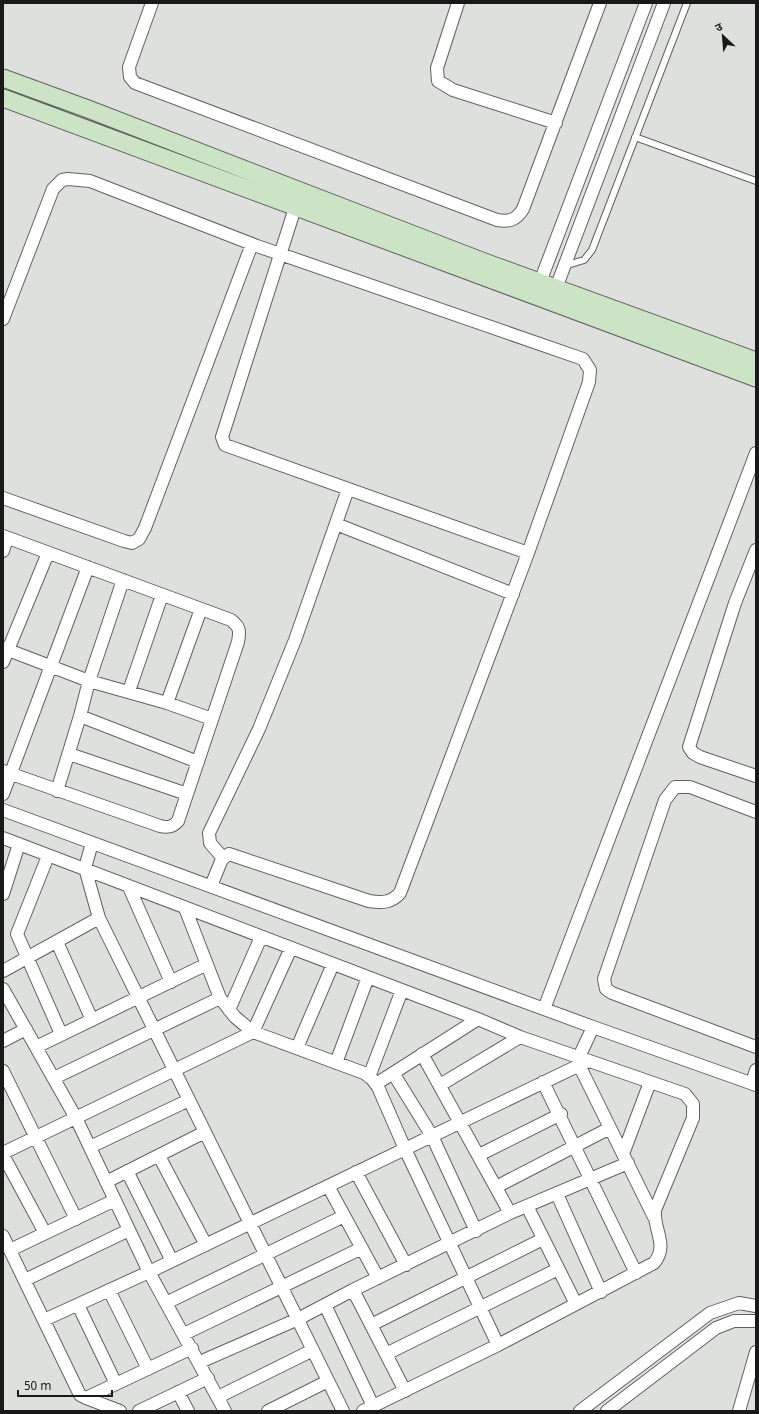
<svg xmlns="http://www.w3.org/2000/svg" width="759" height="1414" font-family="Georgia,'Noto Sans Devanagari',serif">
	<rect width="100%" height="100%" fill="#dde0dd"/>
	<g fill="none" stroke-linecap="round" stroke-linejoin="round">
		<g stroke="#606260" stroke-width="8">
			<path id="lane" d="M635,137L756,181
				M564,266L584,260L592,250L687,3"/>
		</g>
		<g stroke="#606260" stroke-width="14">
			<path id="street" d="M152,3L129,67L130,77L135,83L497,220C510,222 516,220 523,209L600,3
				M458,3L437,68L438,81L453,90L556,123
				M295,208L222,437L225,445L528,553
				M537,290L646,3
				M553,296L664,3
				M3,319L53,189L62,180L68,179L90,181L257,246L583,359L590,370L589,382L528,553L400,893C391,903 382,903 369,901L229,854L222,859L211,886
				M3,498L124,541L132,543L139,539L145,528L252,244
				M336,524L513,594
				M3,536L231,620C240,627 240,631 238,642L178,821C173,827 168,828 160,826L3,771
				M756,550L735,603L689,747L693,753L700,757L756,776
				M3,551L7,538
				M3,648L89,681L167,703L212,719
				M3,662L48,553
				M129,691L162,595
				M167,703L201,609
				M80,716L198,762
				M69,754L187,794
				M57,791L80,716L89,681L123,580
				M3,794L88,567
				M3,810L593,1027L756,1085
				M756,812L690,787H675L665,800L604,979L606,989L612,993L756,1047
				M3,838L478,1019L520,1037L685,1094L693,1104V1118L655,1210C653,1230 669,1245 654,1263L498,1345L363,1411
				M92,843L85,868L99,918L343,1411
				M48,856L17,934L61,1034
				M223,858L210,843L209,833L259,729L295,640L348,489
				M129,887L171,982
				M3,894L19,844
				M185,908L220,998L235,1017L253,1032L364,1073L372,1079L378,1087L405,1149L498,1345
				M57,942L92,1020
				M3,971L99,918
				M3,989L76,1118L149,1272L225,1411
				M544,1009L756,453
				M229,1010L261,937
				M3,1041L26,1029
				M36,1047L207,964
				M297,1048L333,964
				M422,1054L510,1213
				M579,1057L593,1027
				M336,1063L368,977
				M579,1065L654,1217
				M3,1071L76,1219
				M393,1073L432,1136L476,1231
				M369,1077L402,990
				M54,1078L220,998
				M543,1082L636,1273
				M752,1083L756,1070
				M376,1084L478,1019
				M440,1085L520,1037
				M90,1147L189,1100
				M3,1153L253,1032L291,948
				M623,1154L650,1082
				M3,1155L45,1233
				M479,1155L561,1114
				M159,1156L206,1245
				M127,1171L172,1261
				M356,1172L406,1265
				M106,1182L205,1132
				M328,1186L378,1278
				M496,1187L610,1128
				M557,1194L601,1292
				M527,1206L576,1304
				M3,1236L80,1395L86,1398L120,1411
				M10,1250L115,1200
				M25,1280L129,1230
				M109,1290L148,1369
				M353,1290L405,1391
				M166,1303L344,1216
				M78,1305L116,1384
				M325,1305L373,1406
				M44,1320L149,1272L588,1061
				M371,1325L543,1239
				M184,1334L362,1248
				M386,1354L558,1269
				M200,1362L298,1319L353,1290L510,1213L628,1163
				M178,1392L188,1411
				M218,1397L313,1350
				M86,1398L192,1348
				M139,1411L208,1378
				M268,1411L328,1381
				M580,1411L710,1313L739,1303L756,1306
				M607,1411L716,1328L734,1321H756
				M739,1411L756,1352"/>
		</g>
		<g stroke="#606260" stroke-width="19">
			<path id="secondary" d="M3,78L88,109L487,263L756,361
				M3,98L756,378"/>
		</g>
		<use href="#lane" stroke="#fff" stroke-width="6"/>
		<use href="#street" stroke="#fff" stroke-width="12"/>
		<use href="#secondary" stroke="#cde3c5" stroke-width="17"/>
	</g>
	<rect width="759" height="1414" fill="none" stroke="#181918" stroke-width="8"/>
	<g transform="translate(723 36) rotate(334)" stroke="#dde0dd" stroke-width="3" paint-order="stroke">
	<path d="M0-3L7 15L0 10L-7 15Z" fill="#181918"/>
	<text y="-6" font-size="11" font-weight="bold" text-anchor="middle" fill="#181918">उ</text>
	</g>
	<path d="M18 1390v6h94v-6" fill="none" stroke="#181918" stroke-width="2"/>
	<text x="24" y="1390" font-size="12" fill="#181918" stroke="#dde0dd" stroke-width="3" paint-order="stroke">50 m</text>
</svg>
